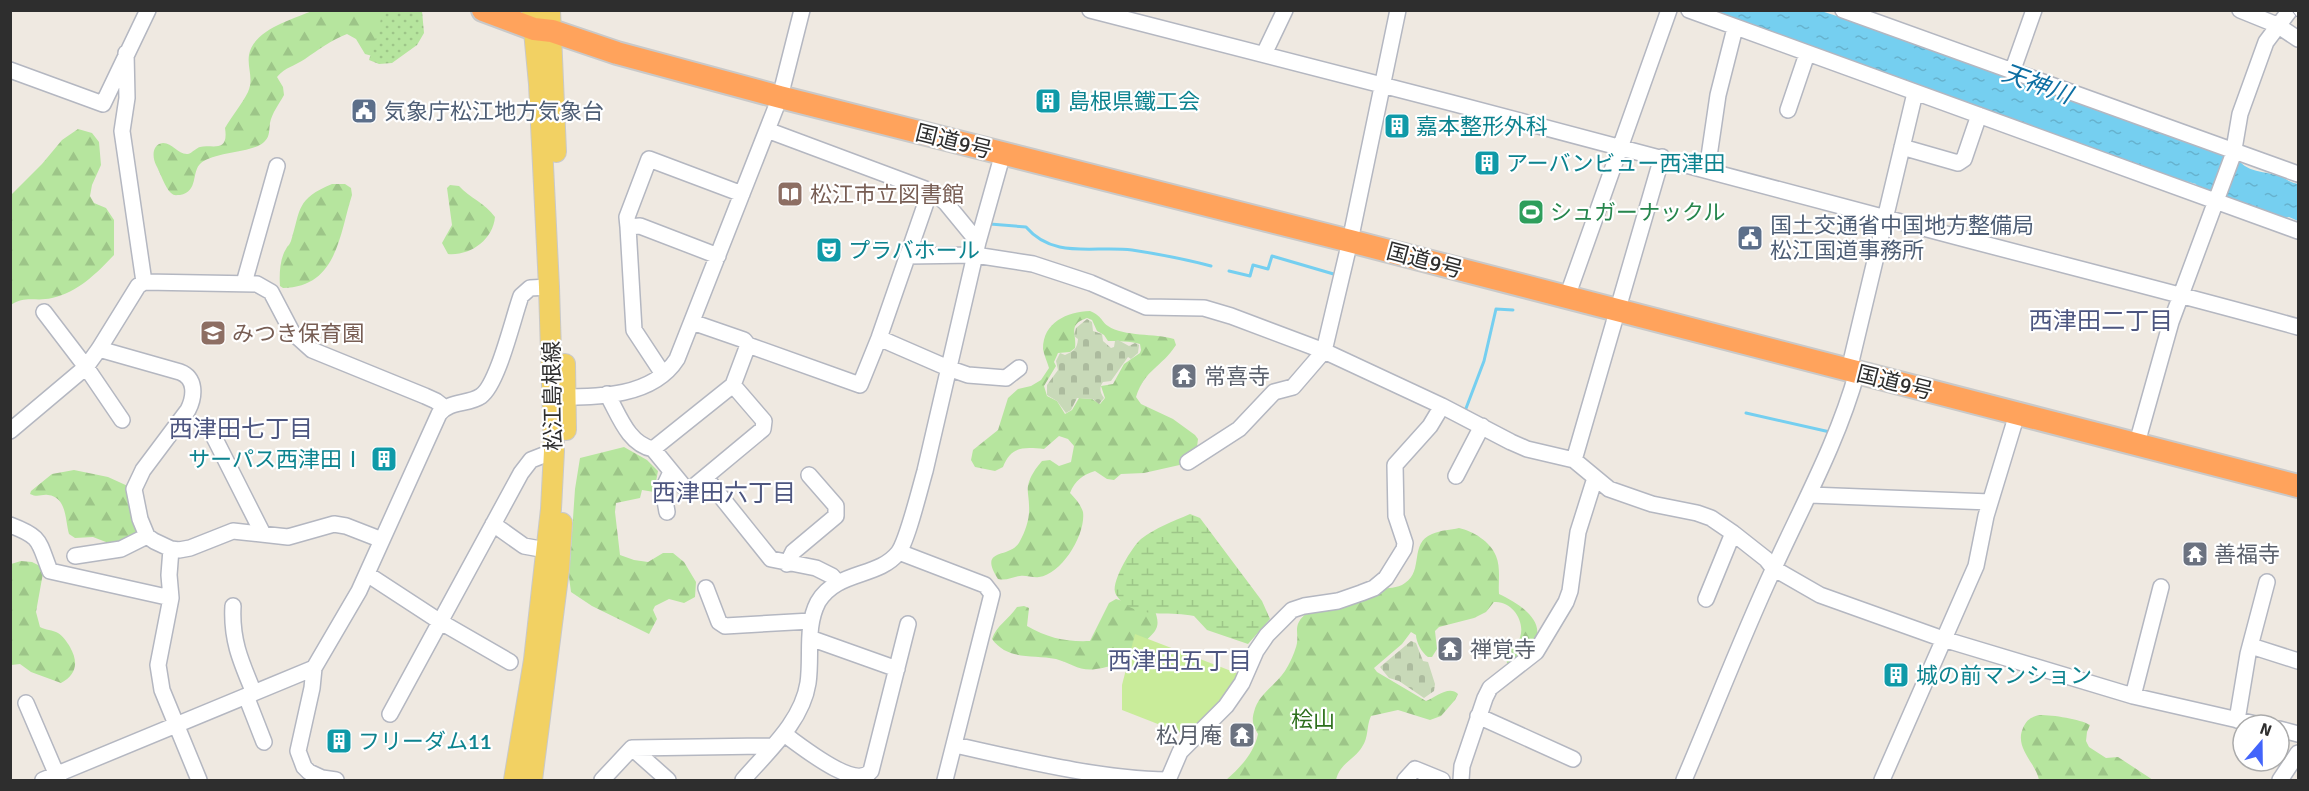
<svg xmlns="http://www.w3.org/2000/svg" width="2309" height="791" font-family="Signika,'Noto Sans JP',sans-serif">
	<defs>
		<pattern id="forest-firs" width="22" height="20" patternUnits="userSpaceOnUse" patternTransform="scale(1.5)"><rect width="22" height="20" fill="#b6e59e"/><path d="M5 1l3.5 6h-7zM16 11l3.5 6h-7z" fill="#9dc588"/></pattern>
		<pattern id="wetland-marsh" width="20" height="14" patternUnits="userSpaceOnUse" patternTransform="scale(1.5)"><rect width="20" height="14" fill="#b6e59e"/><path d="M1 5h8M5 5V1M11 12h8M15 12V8" fill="none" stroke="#9dc588"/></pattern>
		<pattern id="cemetery-stones" width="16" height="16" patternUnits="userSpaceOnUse" patternTransform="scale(1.5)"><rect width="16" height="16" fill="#c8d9b8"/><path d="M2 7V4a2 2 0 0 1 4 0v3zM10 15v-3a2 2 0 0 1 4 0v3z" fill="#acbb9e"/></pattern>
		<pattern id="park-dots" width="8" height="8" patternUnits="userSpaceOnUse" patternTransform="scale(1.5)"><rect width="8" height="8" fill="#b6e59e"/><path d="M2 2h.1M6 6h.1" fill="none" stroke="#9dc588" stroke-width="1.8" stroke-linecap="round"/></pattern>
		<pattern id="water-ripples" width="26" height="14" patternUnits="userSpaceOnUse" patternTransform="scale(1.5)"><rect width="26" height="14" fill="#75cff0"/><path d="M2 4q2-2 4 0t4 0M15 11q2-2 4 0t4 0" fill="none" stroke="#66b2ce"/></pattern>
	</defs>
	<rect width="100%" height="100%" fill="#efe9e1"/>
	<path fill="url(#forest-firs)" fill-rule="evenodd" d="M312,11H411L376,57L365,54L356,39L347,34C331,40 318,50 305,59C295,66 285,67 277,77L283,87L284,95C279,104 272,113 270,123C269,129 270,136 265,141C255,153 216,151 201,163C191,171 199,192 180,195C176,195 174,196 171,193C165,188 160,172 156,165C152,157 152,144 163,143C173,143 178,155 188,154C192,153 196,148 200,147C212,144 229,154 225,128C232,116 242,104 248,92C254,78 247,68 249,55C253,30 293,19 312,11Z
		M78,129L92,133L99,142L101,165L92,185L90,196L94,203L106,208L114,220V255C96,274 78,292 52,298C36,302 25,295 11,305V195L42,164L62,140Z
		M332,184H345L351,188L352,195C339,236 337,287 283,288L280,286C279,275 280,258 286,249C289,243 288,248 291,241C301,209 296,199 332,184Z
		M450,185L459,186C470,198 485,203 495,217C493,240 470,256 448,254L442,243L452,225L447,188Z
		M1090,311C1103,317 1100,320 1108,326C1124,337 1155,333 1174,339L1176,345C1161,368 1145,369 1136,397L1141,404L1173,419L1195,435L1198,439L1197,447L1184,464L1144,473L1121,474L1114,480L1107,479L1095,471C1083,475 1075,480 1070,493C1075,498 1081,505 1083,512C1086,534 1062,574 1039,577C1033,578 1026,575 1020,576C1012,577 1007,581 998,579C977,546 1011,560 1020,541C1026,530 1030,518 1029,505C1029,499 1027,491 1028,486C1030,476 1036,468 1042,461L1050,460L1059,466L1071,462L1074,446L1068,439L1059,436L1044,449C1024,447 1011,446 1003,467L995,471L975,467L971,460L973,450L998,430L1008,398L1018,389L1031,386L1041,380L1049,368C1047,361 1044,355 1043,349C1043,322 1067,312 1090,311ZM1087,318L1092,320L1097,331L1104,335L1108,341C1119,341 1129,341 1140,344L1141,350L1140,353L1124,364L1113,384L1101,386L1105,398L1100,404L1092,399L1079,398L1072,410L1065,414L1057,401L1047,396L1044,386L1056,366L1054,362L1058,353L1070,352L1075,348C1077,333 1067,325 1087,318Z
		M624,447L647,460L658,471L654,492L642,490L640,498L616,503L615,512L620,555L634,560L648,562L663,553H673L684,562L696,582L695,597L684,603L669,599L655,606L653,610L657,619L649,634L592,606L571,592L569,577L575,489L580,458Z
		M74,470L108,477L130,487L142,531L134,539L111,544L93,537L75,538L69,534C65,520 67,497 48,495C41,494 38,498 30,494L31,491L52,474Z
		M1459,528C1473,531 1491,542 1496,556C1501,568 1498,582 1499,594C1518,603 1550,622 1532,646C1527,653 1517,658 1510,664L1507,663L1505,652C1509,649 1515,646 1517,643C1529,627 1514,600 1494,602L1486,612L1474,618L1439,627L1435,631L1437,649L1432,657H1428C1422,653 1416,642 1416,635L1411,632L1402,644L1374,668L1377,672L1426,701C1436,697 1449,685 1458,694L1455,700L1441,716L1430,720L1398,710L1371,716C1366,727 1369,737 1362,747C1355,759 1340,763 1336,780H1226C1240,768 1254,753 1258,734C1254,726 1251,722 1254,712C1258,694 1275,686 1285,671C1289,665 1293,656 1295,650C1302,633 1289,627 1308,612C1331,605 1355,596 1379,590C1388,587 1397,589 1405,583C1424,571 1409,543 1432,534C1441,530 1451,530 1459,528Z
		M21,561L32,562L42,567L43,573L36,612L40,627C45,630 53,630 58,633C63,636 67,642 70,647C79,663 76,675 61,683L31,672L20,664L11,665V564Z
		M1116,599L1155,611C1157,617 1159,623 1156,629C1154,635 1129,656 1123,661C1116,665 1104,668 1096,669C1081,672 1070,663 1056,659C1033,654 1008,661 992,639C996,626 1009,619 1017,607L1024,606L1029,608L1027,626C1048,638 1066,642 1090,641L1109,603Z
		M2040,715C2053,715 2080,719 2090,725L2087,732L2086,741L2089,747L2106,758L2118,757L2153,780H2039C2036,763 2014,748 2023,728C2027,719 2031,717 2040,715Z"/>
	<path fill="url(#wetland-marsh)" d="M1190,514L1200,518L1262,601L1270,619L1248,644L1207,630L1194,616C1172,611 1147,618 1126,605C1122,603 1116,596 1115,592C1112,580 1132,547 1141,539C1155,528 1174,521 1190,514Z"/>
	<path fill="url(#cemetery-stones)" d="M1087,319L1092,322L1093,331L1102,334L1103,341L1111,348L1114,347L1115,341L1118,340L1129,346L1135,343L1139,345L1138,353L1131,359L1128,357L1111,381L1103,382C1099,387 1100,393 1104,398L1099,404L1093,399L1077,398L1071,410L1066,413L1057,401L1047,395V385L1058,370L1056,361L1060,353L1065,355C1074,351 1077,349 1078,339L1074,336L1076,328Z
		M1411,641L1416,643L1423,661L1428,662L1435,684L1434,691L1424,698L1399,681L1389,678L1380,667Z"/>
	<path fill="url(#park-dots)" d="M382,11H422L424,33L417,45L392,63L379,64L369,60L380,24Z"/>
	<path fill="#c9ec9a" d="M1135,634L1239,674L1234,687L1192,733L1186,735L1122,710V685Z"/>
	<path fill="url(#water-ripples)" d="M1703,11H1821L1906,38L2238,159C2247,174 2271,171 2284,178C2289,181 2293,183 2298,184V221L2289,217L2281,219L2198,191L2196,184L2105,159Z"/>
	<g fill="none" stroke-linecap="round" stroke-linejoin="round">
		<path stroke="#75cff0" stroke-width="3" d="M990,224L1026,227C1054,260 1095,245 1132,250C1158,254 1185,259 1211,266
			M1229,271L1250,276L1253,265L1268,269L1272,256L1337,275
			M1465,411L1484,361L1496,309L1513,310
			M1746,413L1830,432"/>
		<g stroke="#b4b7c1" stroke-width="18">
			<path id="minor" d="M1090,10C1356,77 1621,147 1886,218C2023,255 2161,289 2298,327
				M1689,10L2298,231
				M1843,10L2298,174
				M2240,10L2277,25L2298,39
				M126,53L127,98L122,131L144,282
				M1264,54L1285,10
				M10,70L103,104L148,10
				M2012,72L2034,10
				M1788,110L1807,54
				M767,130L933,192L946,203L978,242
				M1902,147L1958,163L1964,159L1979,115
				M1707,170L1718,95L1735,28
				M628,227L627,217L649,159L742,194
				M907,256L975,255L1033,264L1091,283L1146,307L1204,308L1231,316L1324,351L1442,406L1511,442L1527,449L1574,460L1609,489L1652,504L1697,513L1711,518L1733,533L1766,559L1773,568L1820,595L1943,639L2133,696L2260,725
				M244,283L277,166
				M1567,297L1669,10
				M44,312L86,367L122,420
				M692,322L744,340L748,345L860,385L879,338L930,191
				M879,338L948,368L968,375L1006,378L1019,368
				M99,349L180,372C196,378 195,396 188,410L143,470L134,489L140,519L147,536L154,541L171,549L179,550L190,548L233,531L288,537L334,524L346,526L382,540
				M1849,370L1915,93
				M663,374L634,330L628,227L640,226L718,256
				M607,394C619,415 628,444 653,449L733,385L748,345
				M555,397C596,397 652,398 677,359L780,97L802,10
				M10,431L86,367L99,349L138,286L144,282L257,284L271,292L292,332L312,350L425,396L436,401L445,408
				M212,433L263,534
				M2137,443L2171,322L2233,155L2240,114L2266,42L2290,10
				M653,449L685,488H692L763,429L764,421L733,385
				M1574,460L1662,157
				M1188,462L1239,429L1274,392L1293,387L1324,351L1350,241L1398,10
				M1456,476L1482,426
				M706,478L771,559L816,568L832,576L838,583
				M1810,495L1990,502
				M667,512L663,489L671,472
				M493,524L524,546L546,550
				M10,525C42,537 38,541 50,571L171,598
				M171,549L169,575L171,598L158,665L162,690L199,780
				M899,552L985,585L992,594L945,780
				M75,556L121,549L147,536
				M787,564L793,552L836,516V506L809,475
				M367,574L439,621L510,662
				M706,588L719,622L725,626L811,621
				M1706,599L1733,533
				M233,606C231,640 241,662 254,693
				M810,638L897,669
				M2251,646L2298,661
				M246,696L264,742
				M2133,696L2161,587
				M26,703L59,780
				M390,714L521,473L531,460L554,451
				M1478,716L1573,759
				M2237,720L2248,654L2267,582
				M2279,729L2298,734
				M784,734C800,745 855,791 871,771L908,624
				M955,745C1023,760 1099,779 1168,780
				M632,748L668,780
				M43,780L314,668
				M336,780L322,778L309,772L304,767L298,751L312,688L314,668L359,591L439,414C450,400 468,405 481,396C498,384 513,318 521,296L530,288L549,287
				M602,780L632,748L772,746
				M743,780C767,752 802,722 808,683C812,656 805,627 818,602C837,570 878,578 898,553C907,542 920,488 925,471L978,242L1003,153
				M1168,780L1180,752L1226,706L1242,683L1256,651L1267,635L1292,610L1304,606L1338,601L1361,593L1374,588L1386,578L1404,549L1405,543L1396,516L1395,465L1430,426L1442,406
				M1405,780L1415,769L1442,780
				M1461,780L1462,766L1485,698L1490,688L1536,652L1566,602L1570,591L1578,532L1595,478
				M1684,780C1714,710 1741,639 1773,570C1803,504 1838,441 1857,372
				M1882,780L1976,566L1986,516L2017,414
				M2280,780L2298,753"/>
		</g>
		<g stroke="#c9c9c9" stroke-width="22">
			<path id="major" d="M550,10L556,152
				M565,364L566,430
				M514,780L534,660L551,509L554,451L549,287L539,84L532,10
				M532,780L559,569L562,523"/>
		</g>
		<g stroke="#c9c9c9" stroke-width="26">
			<path id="highway" d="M483,10L534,29L552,31L617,53L780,97L1350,241L2298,486"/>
		</g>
		<use href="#minor" stroke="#fff" stroke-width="15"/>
		<use href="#major" stroke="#f2d163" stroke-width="20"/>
		<use href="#highway" stroke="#ffa35c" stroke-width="22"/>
		<g stroke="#a3a6b8" stroke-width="5">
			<path id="rail" d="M2294,10L2298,15"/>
		</g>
		<use href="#rail" stroke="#fff" stroke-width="3" stroke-dasharray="9" stroke-linecap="butt"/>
	</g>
	<defs>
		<g id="building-square" transform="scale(1.35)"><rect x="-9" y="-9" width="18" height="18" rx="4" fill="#0f9aa8" stroke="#fff"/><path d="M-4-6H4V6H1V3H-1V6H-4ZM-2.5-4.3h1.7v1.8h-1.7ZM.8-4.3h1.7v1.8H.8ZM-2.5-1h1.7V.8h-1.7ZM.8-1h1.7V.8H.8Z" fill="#fff"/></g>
		<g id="civic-square" transform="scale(1.35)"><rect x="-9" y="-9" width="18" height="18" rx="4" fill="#5c6f8a" stroke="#fff"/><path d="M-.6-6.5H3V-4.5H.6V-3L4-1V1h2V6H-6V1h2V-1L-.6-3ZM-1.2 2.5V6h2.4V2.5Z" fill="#fff"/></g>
		<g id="library-square" transform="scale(1.35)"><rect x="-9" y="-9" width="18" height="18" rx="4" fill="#8d6e63" stroke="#fff"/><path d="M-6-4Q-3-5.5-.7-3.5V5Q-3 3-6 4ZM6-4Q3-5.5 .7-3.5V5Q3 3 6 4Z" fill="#fff"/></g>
		<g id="stadium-square" transform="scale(1.35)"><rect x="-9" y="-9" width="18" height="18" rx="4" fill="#2e9e5b" stroke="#fff"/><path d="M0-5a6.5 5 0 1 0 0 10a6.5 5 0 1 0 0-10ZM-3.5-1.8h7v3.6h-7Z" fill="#fff"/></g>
		<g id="theatre-square" transform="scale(1.35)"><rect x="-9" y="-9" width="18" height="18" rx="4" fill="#0f9aa8" stroke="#fff"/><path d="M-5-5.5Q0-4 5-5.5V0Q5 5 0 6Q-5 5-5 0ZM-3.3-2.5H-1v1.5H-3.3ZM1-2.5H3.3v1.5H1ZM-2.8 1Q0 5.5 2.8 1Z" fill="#fff"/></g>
		<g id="school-square" transform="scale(1.35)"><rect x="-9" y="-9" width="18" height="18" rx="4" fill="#8d6e63" stroke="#fff"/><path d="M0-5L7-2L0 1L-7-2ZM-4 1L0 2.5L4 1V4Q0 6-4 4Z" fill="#fff"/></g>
		<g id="temple-square" transform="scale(1.35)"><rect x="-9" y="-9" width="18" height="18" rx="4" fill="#6b7280" stroke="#fff"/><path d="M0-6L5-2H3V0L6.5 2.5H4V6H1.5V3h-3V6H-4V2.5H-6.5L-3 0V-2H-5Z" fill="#fff"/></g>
	</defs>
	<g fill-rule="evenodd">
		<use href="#building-square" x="1048" y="101"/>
		<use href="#civic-square" x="364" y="111"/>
		<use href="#building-square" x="1397" y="126"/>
		<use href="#building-square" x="1487" y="163"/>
		<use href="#library-square" x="790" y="194"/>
		<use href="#stadium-square" x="1531" y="212"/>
		<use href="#civic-square" x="1750" y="238"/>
		<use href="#theatre-square" x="829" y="250"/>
		<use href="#school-square" x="213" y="333"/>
		<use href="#temple-square" x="1184" y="376"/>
		<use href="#building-square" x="384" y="459"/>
		<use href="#temple-square" x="2195" y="554"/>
		<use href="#temple-square" x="1450" y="649"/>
		<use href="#building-square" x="1896" y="675"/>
		<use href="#temple-square" x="1242" y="735"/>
		<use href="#building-square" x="339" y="741"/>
	</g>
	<g text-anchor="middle" stroke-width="4.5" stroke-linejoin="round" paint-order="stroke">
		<g font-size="22" fill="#0d838f" stroke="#fff" text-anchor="start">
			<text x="1068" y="109">島根県鐵工会</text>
			<text x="1416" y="134">嘉本整形外科</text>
			<text x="1506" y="171">アーバンビュー西津田</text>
			<text x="848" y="258">プラバホール</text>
			<text x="364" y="467" text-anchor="end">サーパス西津田Ⅰ</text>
			<text x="1916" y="683">城の前マンション</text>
			<text x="358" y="749">フリーダム11</text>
		</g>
		<g font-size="22" fill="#4e5e75" stroke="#fff" text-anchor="start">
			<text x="384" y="119">気象庁松江地方気象台</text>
			<text x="1770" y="233">国土交通省中国地方整備局<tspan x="1770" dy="25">松江国道事務所</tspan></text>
		</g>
		<g font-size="22" fill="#2e2e2e" stroke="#fff">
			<text transform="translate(954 141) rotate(14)" y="8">国道9号</text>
			<text transform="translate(1425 260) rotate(15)" y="8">国道9号</text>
			<text transform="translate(1895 382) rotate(14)" y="8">国道9号</text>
			<text transform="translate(552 396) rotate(-91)" y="8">松江島根線</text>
		</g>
		<g font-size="22" fill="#785e54" stroke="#fff" text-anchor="start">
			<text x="810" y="202">松江市立図書館</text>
			<text x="232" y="341">みつき保育園</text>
		</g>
		<g font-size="22" fill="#27864d" stroke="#fff" text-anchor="start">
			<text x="1550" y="220">シュガーナックル</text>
		</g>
		<g font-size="22" fill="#5b616d" stroke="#fff" text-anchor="start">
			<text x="1204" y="384">常喜寺</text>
			<text x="2214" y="562">善福寺</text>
			<text x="1470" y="657">禅覚寺</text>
			<text x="1222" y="743" text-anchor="end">松月庵</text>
		</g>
		<g font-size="22" fill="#2c6e1b" stroke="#fff">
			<text x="1313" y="727">桧山</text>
		</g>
		<g font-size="24" font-style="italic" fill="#0d6fa3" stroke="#fff">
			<text transform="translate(2037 84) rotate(20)" y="8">天神川</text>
		</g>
		<g font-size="24" fill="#4d5680" stroke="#fff">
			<text x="2101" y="329">西津田二丁目</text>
			<text x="241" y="437">西津田七丁目</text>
			<text x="724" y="501">西津田六丁目</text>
			<text x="1180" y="669">西津田五丁目</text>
		</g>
	</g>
	<rect width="2309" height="791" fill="none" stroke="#2e2e2e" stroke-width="24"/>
	<g transform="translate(2261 743) rotate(20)"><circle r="28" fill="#ffffff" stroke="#ababab" stroke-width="1.5"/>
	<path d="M0-4.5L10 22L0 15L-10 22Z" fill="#4264fb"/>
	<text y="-9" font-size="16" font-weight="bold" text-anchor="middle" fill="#2e2e2e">N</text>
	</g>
</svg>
